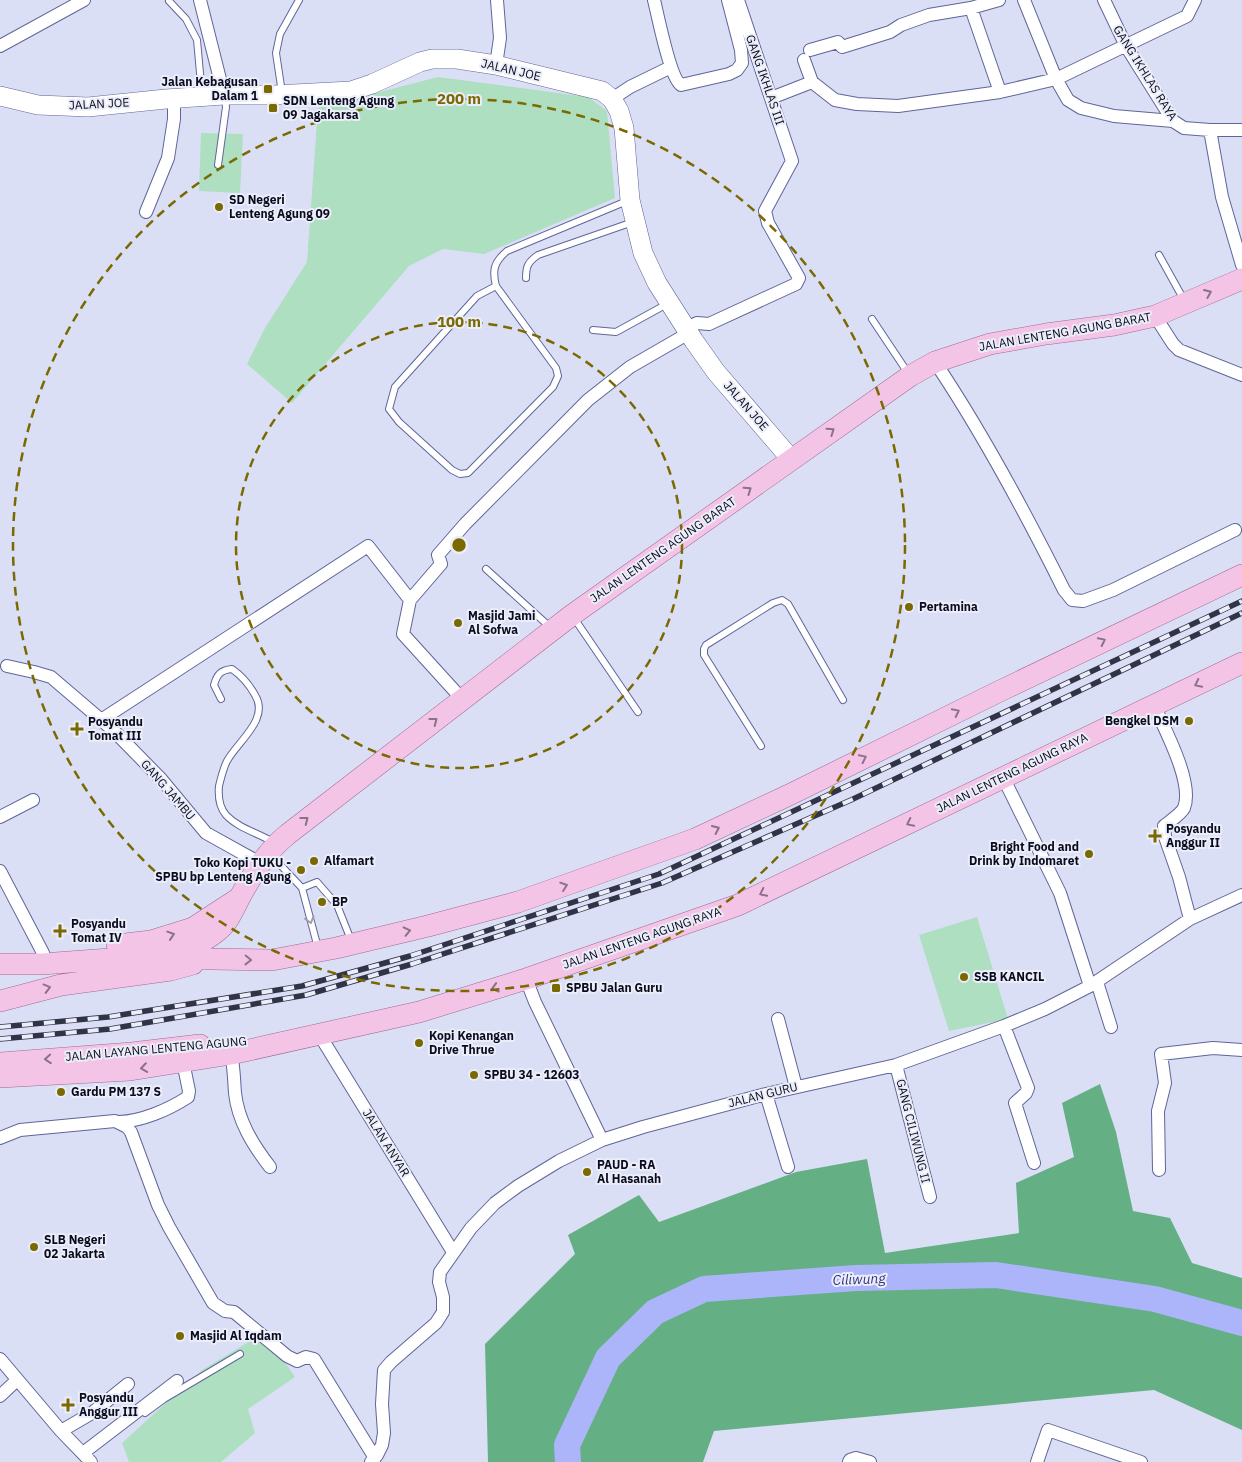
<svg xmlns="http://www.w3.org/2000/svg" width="1242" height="1462" font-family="'IBM Plex Sans',sans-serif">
	<rect width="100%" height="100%" fill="#dbdff6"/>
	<path fill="#aedfc1" d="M438,77L588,97L607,111L615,198L484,254L443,249L409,266L292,403L247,364L265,328L307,262L318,108Z
		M201,133L243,134L240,193L199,191Z
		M977,917L1008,1019L949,1031L919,935Z
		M265,1332L295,1377L248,1409L255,1433L221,1462H129L122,1443L202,1370Z"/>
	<path fill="#64af84" d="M1100,1084L1116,1132L1133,1211L1170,1218L1192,1263L1242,1278V1430L1154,1390L714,1431L703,1462H488L485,1344L575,1254L568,1235L639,1195L659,1222L796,1172L867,1159L885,1253L1019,1233L1016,1183L1074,1157L1062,1103Z"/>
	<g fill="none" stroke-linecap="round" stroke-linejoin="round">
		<path stroke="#acb5fa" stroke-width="26" d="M568,1462L567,1445L608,1358L655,1312L704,1289L856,1278L996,1275L1155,1299L1242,1323"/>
		<g stroke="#5f6598" stroke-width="8">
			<path id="lane" d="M169,1L186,19L197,40L202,95
				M282,93L276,53L280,34L299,0
				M218,165L226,107L225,97
				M1159,255L1184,300
				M526,278C526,266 528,262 538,255L633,222
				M496,286L477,296L395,387L389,409L399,422L452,470L460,474L468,473L553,387L558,376L556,368L496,286C492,270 494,262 507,251L627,201
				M872,319L908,373
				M593,330L616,332L667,304
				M486,569L550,627
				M574,618L638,712
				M221,699L214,685C217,674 221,670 232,669C242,676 249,684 255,695C270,719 238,741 227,761C223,769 221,778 219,786C218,797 219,807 226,815C238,828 258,833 273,842
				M761,746L704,655V649L706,645L773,603L782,600L788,604L843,700
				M271,855L302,888L318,948
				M302,888L317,882L337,905L351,940
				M145,1413L164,1399L240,1354"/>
		</g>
		<g stroke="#5f6598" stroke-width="14">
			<path id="street" d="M200,0L224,95
				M654,0C658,16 670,78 681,85L729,74L737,70L742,63L741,50L728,0
				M1024,0L1056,79L1187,16L1195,0
				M1104,0L1126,46L1173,121L1184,128L1210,130L1222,197L1242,265
				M971,8L1000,92
				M0,46L84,0
				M810,50L838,42L842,47L890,32L901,25L929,15L971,8L999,0
				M804,60L812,82L835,100L857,104L898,106L1000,92L1056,79L1068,100L1081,108L1114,116L1173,121
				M496,65L500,38L497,0
				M771,98L812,82
				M612,99L630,87L671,67
				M1210,130H1242
				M146,212L168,158L174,119V100
				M1155,316L1173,344L1179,350L1242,375
				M686,329L697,323L709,324L796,284L799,278L768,223L765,211L792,161L738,0
				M935,362C984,435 1025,512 1064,590L1072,600L1083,601L1113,590L1235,530
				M7,666L34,672L51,677L113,730L161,779L206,833L260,863
				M462,699L403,634L410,600L441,564L438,555L465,524L588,400L630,367L689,333
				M1154,705C1165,730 1194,783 1184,808C1181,814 1170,821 1164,826L1165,837L1179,877L1190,919
				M101,720L368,546L410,600
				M1003,777L1060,893L1090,986
				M0,817L33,800
				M0,871L43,953
				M526,979L535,1002L602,1140
				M1097,982L1111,1027
				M778,1019L796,1087
				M1004,1026L1028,1088L1026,1093L1015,1103L1034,1163
				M319,1034L453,1252
				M231,1054C234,1067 234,1080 235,1093C238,1121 253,1145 270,1167
				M896,1065L930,1197
				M766,1094L788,1167
				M119,1122C142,1121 168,1110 188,1097L189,1091L183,1062
				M0,1138L20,1130L115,1121L127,1127L131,1132L158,1205L169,1227L213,1303L225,1311L234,1312L287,1356L297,1361L306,1357L314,1359L375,1458
				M1159,1170L1158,1111L1165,1083L1161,1054L1213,1048L1242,1050
				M0,1359L61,1431L91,1462
				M0,1396L17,1380
				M61,1431L92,1413L128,1384
				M83,1453L177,1381
				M371,1462L377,1455L382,1445L384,1433L382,1404L384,1370L391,1362L436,1323L443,1312V1297L439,1282L440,1272L471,1228L495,1203L518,1186L559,1161L602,1140L643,1127L766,1094L896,1065L1004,1026L1045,1009L1090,986L1190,919L1242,895
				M849,1462L850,1460L856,1458L870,1462
				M1037,1462L1048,1430L1141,1462"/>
		</g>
		<g stroke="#5f6598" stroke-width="20">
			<path id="secondary" d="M0,96L38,105L88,107L166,99L224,95H275L351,91L372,84L420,62L432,59H457L496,65L602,91L612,99L619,111L624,128L630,200L643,253L657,283L694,341L716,372L791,459"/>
		</g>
		<g stroke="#9d6a95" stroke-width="22">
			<path id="primary" d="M117,945L151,941L193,928L236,900
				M173,952C188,947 203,943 215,933C229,923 233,910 241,895C254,872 267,851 288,834L572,615L910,376L935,362L990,344L1046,334L1114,325L1155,316L1242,279
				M0,964H42L164,955L212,959L272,960L336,948L428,926L518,902L695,839L789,795L1002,690L1242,575
				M0,1001L61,985L171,970L193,964
				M0,1063L132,1053L200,1045
				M0,1077L130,1070L231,1054L419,1012L526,979L738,905L1242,663"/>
		</g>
		<use href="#lane" stroke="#fff" stroke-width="6"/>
		<use href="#street" stroke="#fff" stroke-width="12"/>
		<use href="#secondary" stroke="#fff" stroke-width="19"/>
		<use href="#primary" stroke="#f4c4e6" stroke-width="21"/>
		<g stroke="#313347" stroke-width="5.5">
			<path id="rail" d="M0,1027L108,1017L302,986L410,956L659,874L1242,601
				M0,1039L110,1029L306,995L412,964L662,883L851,800L1242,613"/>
		</g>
		<use href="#rail" stroke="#ebedf9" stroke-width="4" stroke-dasharray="11" stroke-linecap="butt"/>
	</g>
	<defs><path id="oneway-chevron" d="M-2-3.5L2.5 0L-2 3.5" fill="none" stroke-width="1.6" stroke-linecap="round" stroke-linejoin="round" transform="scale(1.25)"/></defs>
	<g stroke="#8a718c">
		<use href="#oneway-chevron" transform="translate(1208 293) rotate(-23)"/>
		<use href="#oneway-chevron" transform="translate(831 431) rotate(-35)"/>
		<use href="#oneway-chevron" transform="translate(748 490) rotate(-35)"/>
		<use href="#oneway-chevron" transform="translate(1102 641) rotate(-26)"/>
		<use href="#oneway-chevron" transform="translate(1198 684) rotate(154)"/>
		<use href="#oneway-chevron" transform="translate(956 712) rotate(-26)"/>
		<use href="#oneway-chevron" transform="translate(434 721) rotate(-38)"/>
		<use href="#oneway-chevron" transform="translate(863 758) rotate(-26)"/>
		<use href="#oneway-chevron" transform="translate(305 820) rotate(-38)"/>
		<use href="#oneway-chevron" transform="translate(910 823) rotate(154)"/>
		<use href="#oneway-chevron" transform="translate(716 829) rotate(-25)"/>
		<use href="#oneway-chevron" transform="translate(564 886) rotate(-19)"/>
		<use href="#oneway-chevron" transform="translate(763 893) rotate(154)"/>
		<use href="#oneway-chevron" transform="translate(407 931) rotate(-13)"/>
		<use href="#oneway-chevron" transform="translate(171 935) rotate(-18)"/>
		<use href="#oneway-chevron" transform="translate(248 960) rotate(1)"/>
		<use href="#oneway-chevron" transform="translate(47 988) rotate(-15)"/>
		<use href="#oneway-chevron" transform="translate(495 988) rotate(163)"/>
		<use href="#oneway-chevron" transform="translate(48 1059) rotate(176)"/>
		<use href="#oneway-chevron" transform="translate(144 1068) rotate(172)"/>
	</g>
	<use stroke="#9d9da5" href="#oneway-chevron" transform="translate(310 920) rotate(75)"/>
	<g fill="none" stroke="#7a6900" stroke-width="2.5" stroke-dasharray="9 6">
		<circle cx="459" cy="545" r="223"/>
		<circle cx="459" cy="545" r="446"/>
	</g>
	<g fill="#7a6900" stroke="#ebedf9" stroke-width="2">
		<rect x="263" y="84" width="10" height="10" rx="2.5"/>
		<rect x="268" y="103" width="10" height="10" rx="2.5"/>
		<circle cx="219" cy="207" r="5"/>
		<circle cx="909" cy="607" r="5"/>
		<circle cx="458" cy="623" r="5"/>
		<circle cx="1189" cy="721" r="5"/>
		<path d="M74.5 721.5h5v5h5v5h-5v5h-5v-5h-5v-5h5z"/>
		<path d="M1152.5 828.5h5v5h5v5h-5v5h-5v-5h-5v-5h5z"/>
		<circle cx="1089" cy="854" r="5"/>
		<circle cx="314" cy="861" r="5"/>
		<circle cx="301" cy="870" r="5"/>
		<circle cx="322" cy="902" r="5"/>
		<path d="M57.5 923.5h5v5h5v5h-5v5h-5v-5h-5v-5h5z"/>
		<circle cx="964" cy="977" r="5"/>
		<rect x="551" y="983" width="10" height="10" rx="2.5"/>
		<circle cx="419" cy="1043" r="5"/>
		<circle cx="474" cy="1075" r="5"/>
		<circle cx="61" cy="1092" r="5"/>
		<circle cx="587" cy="1172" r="5"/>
		<circle cx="34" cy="1247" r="5"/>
		<circle cx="180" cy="1336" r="5"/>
		<path d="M65.5 1397.5h5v5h5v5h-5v5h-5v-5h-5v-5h5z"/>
	</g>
	<g text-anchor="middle" stroke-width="4" stroke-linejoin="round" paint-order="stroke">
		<g font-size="12" fill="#090b1e" stroke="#ebedf9">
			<text transform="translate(511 70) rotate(13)" y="4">JALAN JOE</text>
			<text transform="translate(1145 73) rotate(58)" y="4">GANG IKHLAS RAYA</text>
			<text transform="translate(765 80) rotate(71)" y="4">GANG IKHLAS III</text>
			<text transform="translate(99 104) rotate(-3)" y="4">JALAN JOE</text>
			<text transform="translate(1065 332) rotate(-10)" y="4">JALAN LENTENG AGUNG BARAT</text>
			<text transform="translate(746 406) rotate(49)" y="4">JALAN JOE</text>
			<text transform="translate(663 550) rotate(-35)" y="4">JALAN LENTENG AGUNG BARAT</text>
			<text transform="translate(1012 773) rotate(-26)" y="4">JALAN LENTENG AGUNG RAYA</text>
			<text transform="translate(168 790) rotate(49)" y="4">GANG JAMBU</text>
			<text transform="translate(642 938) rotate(-19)" y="4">JALAN LENTENG AGUNG RAYA</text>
			<text transform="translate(156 1049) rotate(-5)" y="4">JALAN LAYANG LENTENG AGUNG</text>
			<text transform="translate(763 1095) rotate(-14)" y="4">JALAN GURU</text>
			<text transform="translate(913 1131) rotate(76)" y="4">GANG CILIWUNG II</text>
			<text transform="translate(386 1143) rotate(58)" y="4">JALAN ANYAR</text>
		</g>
		<g font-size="12" font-weight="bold" fill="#090b1e" stroke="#ebedf9" text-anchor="start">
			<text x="258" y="86" text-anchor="end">Jalan Kebagusan<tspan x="258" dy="14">Dalam 1</tspan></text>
			<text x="283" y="105">SDN Lenteng Agung<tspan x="283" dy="14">09 Jagakarsa</tspan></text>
			<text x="229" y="204">SD Negeri<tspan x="229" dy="14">Lenteng Agung 09</tspan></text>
			<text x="919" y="611">Pertamina</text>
			<text x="468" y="620">Masjid Jami<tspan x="468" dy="14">Al Sofwa</tspan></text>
			<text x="1179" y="725" text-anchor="end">Bengkel DSM</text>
			<text x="88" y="726">Posyandu<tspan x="88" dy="14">Tomat III</tspan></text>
			<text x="1166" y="833">Posyandu<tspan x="1166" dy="14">Anggur II</tspan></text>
			<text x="1079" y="851" text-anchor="end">Bright Food and<tspan x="1079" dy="14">Drink by Indomaret</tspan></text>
			<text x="324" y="865">Alfamart</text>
			<text x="291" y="867" text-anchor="end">Toko Kopi TUKU -<tspan x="291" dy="14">SPBU bp Lenteng Agung</tspan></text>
			<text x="332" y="906">BP</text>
			<text x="71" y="928">Posyandu<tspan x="71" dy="14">Tomat IV</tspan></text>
			<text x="974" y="981">SSB KANCIL</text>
			<text x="566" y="992">SPBU Jalan Guru</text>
			<text x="429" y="1040">Kopi Kenangan<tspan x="429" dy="14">Drive Thrue</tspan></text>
			<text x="484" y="1079">SPBU 34 - 12603</text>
			<text x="71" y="1096">Gardu PM 137 S</text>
			<text x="597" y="1169">PAUD - RA<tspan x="597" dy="14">Al Hasanah</tspan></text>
			<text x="44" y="1244">SLB Negeri<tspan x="44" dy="14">02 Jakarta</tspan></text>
			<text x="190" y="1340">Masjid Al Iqdam</text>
			<text x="79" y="1402">Posyandu<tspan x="79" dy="14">Anggur III</tspan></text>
		</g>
		<g font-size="14" font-style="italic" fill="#323381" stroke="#ebedf9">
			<text transform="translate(859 1279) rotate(-2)" y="5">Ciliwung</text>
		</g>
	</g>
	<circle cx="459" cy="545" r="8" fill="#7a6900" stroke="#ebedf9" stroke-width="2.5"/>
	<g font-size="15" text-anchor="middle" font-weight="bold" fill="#7a6900" stroke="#ebedf9" stroke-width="4" stroke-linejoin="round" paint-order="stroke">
		<text x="459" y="104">200 m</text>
		<text x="459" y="327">100 m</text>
	</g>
</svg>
